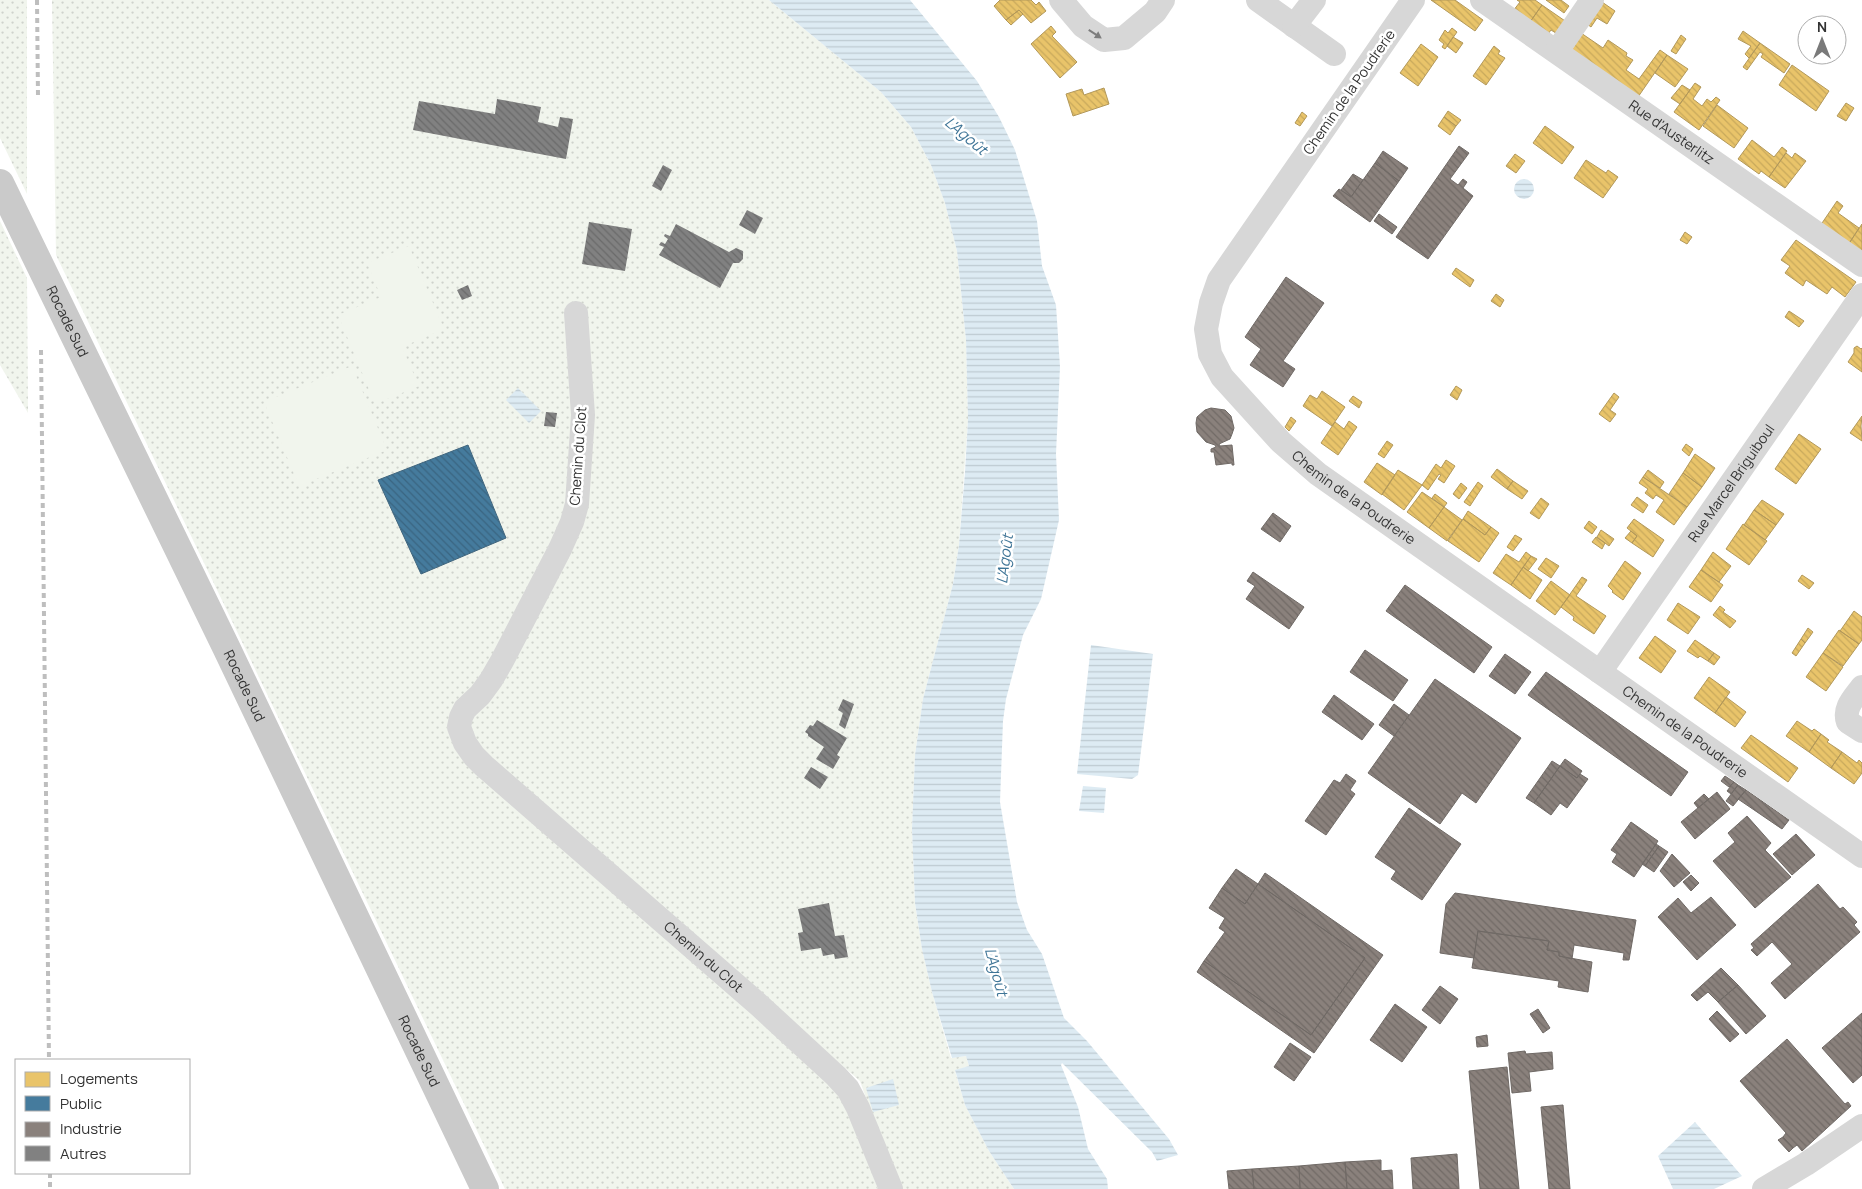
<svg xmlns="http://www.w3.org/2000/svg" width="1862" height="1189" font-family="Manrope,sans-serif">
	<defs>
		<pattern id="grass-dots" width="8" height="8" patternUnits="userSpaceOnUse" patternTransform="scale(1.25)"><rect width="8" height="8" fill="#f1f5ed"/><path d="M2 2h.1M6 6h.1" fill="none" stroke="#cfd2cc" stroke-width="1.8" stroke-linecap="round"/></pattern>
		<pattern id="water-rules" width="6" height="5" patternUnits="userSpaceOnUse" patternTransform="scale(1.25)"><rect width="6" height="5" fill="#ddebf3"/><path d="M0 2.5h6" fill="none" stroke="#becad1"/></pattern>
		<pattern id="homes-back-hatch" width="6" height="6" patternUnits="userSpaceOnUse" patternTransform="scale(1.25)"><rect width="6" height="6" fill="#e9c46a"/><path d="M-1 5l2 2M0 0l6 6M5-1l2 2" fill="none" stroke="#c8a95c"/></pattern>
		<pattern id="public-back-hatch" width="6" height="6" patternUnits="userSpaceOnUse" patternTransform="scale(1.25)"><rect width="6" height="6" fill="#457b9d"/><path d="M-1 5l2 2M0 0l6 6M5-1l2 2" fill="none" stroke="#3a6581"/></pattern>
		<pattern id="industry-back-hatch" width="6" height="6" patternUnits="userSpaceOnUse" patternTransform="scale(1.25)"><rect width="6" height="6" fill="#8a817c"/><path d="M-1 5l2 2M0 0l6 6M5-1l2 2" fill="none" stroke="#716a66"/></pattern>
		<pattern id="building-back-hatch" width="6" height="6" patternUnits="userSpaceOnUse" patternTransform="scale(1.25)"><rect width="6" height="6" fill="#818181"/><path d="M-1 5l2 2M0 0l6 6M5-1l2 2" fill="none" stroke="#6a6a6a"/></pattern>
	</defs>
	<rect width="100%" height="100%" fill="#fff"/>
	<path fill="url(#grass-dots)" d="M0,0H27V194L0,138Z
		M52,0H769L881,92L911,127L931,165L945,203L957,251L966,340L968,419L959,545L953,584L923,699L915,755L912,829L915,903L922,949L932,992L951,1058L966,1056L969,1066L955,1071L965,1105L989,1151L1014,1189H898L860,1081L502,771L826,1081L846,1102L878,1189H505L56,255Z
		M0,221L27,278L28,413L0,365Z"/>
	<path fill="#f1f5ed" d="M409,246L444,329L402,347L419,386L375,404L338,315L381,297L367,263Z
		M352,366L387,450L299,486L264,402Z"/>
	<path fill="url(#water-rules)" d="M769,0H910L977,81L999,117L1015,150L1037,221L1042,266L1056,305L1060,367L1056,454L1059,520L1041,599L1023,635L1006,699L1003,721L1000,802L1017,902L1027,930L1042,954L1064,1018L1087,1041L1169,1139L1178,1155L1157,1161L1152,1152L1062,1063L1061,1065L1078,1107L1088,1149L1107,1179L1108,1189H1014L989,1151L965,1105L955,1070L969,1066L966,1056L952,1058L932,992L922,949L915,903L912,829L915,755L923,699L953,584L959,545L965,472L968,419L966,340L957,251L945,203L931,165L911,127L881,92Z
		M1514 189a10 10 0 1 1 20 0a10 10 0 1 1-20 0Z
		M518,388L541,411L529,423L506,400Z
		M1091,645L1153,654L1138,775L1132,779L1077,774Z
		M1083,786L1106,788L1104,813L1079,811Z
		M893,1079L899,1105L873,1112L866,1088Z
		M1695,1122L1742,1176L1714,1189H1673L1658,1156Z"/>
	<path fill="url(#homes-back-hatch)" stroke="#b2985a" d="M1000,0H1031L1036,5L1039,2L1046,11L1031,23L1019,10L1006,20L994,6Z
		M1431,0H1455L1483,20L1475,31Z
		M1517,0H1535L1542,5L1530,22L1513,11L1520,2Z
		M1546,0H1561L1569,6L1564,13Z
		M1602,2L1615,11L1607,24L1597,18L1591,27L1587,24Z
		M1542,5L1568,23L1559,35L1551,30L1548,34L1530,22Z
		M1019,10L1023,14L1011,25L1006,20Z
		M1051,26L1056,32L1052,36L1077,62L1060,78L1031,44Z
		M1452,28L1457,32L1445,49L1442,47L1444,44L1439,40L1445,30L1448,33Z
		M1743,31L1760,43L1749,58L1745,54L1751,46L1738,39Z
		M1581,33L1603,48L1608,40L1627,53L1626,56L1633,60L1626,70L1639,79L1660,50L1667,55L1638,97L1570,50Z
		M1681,35L1686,39L1676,54L1671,51Z
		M1453,37L1463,43L1456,53L1447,46Z
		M1760,43L1790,64L1784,73L1761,57L1763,54L1760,52L1747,70L1743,67Z
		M1421,44L1438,57L1418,86L1400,73Z
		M1494,46L1500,51L1498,54L1505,58L1486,85L1473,76Z
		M1667,55L1688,69L1675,87L1655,73Z
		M1792,65L1829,91L1816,111L1779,85Z
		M1695,83L1701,87L1693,99L1702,106L1707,99L1711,102L1716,97L1720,100L1699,130L1674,112Z
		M1682,85L1690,90L1680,104L1671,98Z
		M1104,88L1109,104L1073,116L1066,94L1082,89L1084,95Z
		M1846,103L1854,108L1846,121L1837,116Z
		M1717,105L1748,128L1734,148L1703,126Z
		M1448,111L1461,120L1456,126L1444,117Z
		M1302,112L1307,116L1300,126L1295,123Z
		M1444,117L1456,126L1450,135L1438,126Z
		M1545,126L1574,147L1562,164L1533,143Z
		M1752,140L1774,157L1782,147L1787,151L1769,177L1761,171L1759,174L1738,159Z
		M1786,153L1792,158L1795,153L1806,161L1785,188L1769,177Z
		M1515,154L1525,161L1516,173L1506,166Z
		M1586,160L1606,173L1608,170L1618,177L1603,198L1574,178Z
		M1837,201L1843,206L1838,213L1859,228L1848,245L1820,226Z
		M1862,224V255L1848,245Z
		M1685,232L1692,237L1687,244L1680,240Z
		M1796,240L1856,282L1845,297L1832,287L1827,294L1806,280L1803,286L1785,273L1790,266L1781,260Z
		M1456,268L1474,280L1470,287L1452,274Z
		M1496,294L1504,300L1500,307L1491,301Z
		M1789,311L1804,321L1799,327L1785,317Z
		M1857,346L1861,349L1862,348V372L1848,362L1854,353V348Z
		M1456,386L1462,390L1457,400L1450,395Z
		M1322,391L1345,407L1332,426L1303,406L1310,395L1317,399Z
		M1614,393L1619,397L1610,410L1616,414L1610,422L1599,414Z
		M1353,396L1362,402L1359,408L1349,401Z
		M1862,416L1861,426L1862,441L1850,433Z
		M1291,417L1296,421L1289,431L1285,427Z
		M1349,421L1357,427L1338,455L1321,443L1335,422L1344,429Z
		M1799,434L1821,449L1796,484L1775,469Z
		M1387,441L1393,445L1384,458L1378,454Z
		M1686,444L1693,449L1689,456L1682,450Z
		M1695,454L1715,468L1702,487L1683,473Z
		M1446,460L1455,466L1444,483L1438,479L1441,475L1439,474L1428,490L1422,485L1436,464L1441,468Z
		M1377,463L1395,475L1382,495L1364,482Z
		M1497,469L1513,481L1507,489L1491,477Z
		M1398,470L1422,485L1404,510L1382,494Z
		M1648,470L1664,482L1660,488L1643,477Z
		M1683,473L1702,487L1687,507L1669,494Z
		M1643,477L1687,507L1674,525L1656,512L1664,500L1656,495L1653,499L1645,493L1648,489L1639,483Z
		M1513,481L1528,491L1522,499L1507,489Z
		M1478,482L1483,486L1470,506L1464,502Z
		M1461,483L1467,488L1459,499L1453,494Z
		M1422,492L1444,507L1429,528L1407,512Z
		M1435,494L1447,503L1444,507L1432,498Z
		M1637,497L1648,505L1643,513L1631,505Z
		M1541,498L1549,504L1539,519L1530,513Z
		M1762,500L1784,514L1776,525L1754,510Z
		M1444,507L1462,520L1447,541L1429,528Z
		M1754,510L1776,525L1765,540L1744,525Z
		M1468,511L1491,527L1485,535L1463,519Z
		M1463,519L1485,535L1491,527L1499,533L1479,562L1448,541Z
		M1634,519L1664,540L1653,557L1632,543L1637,536L1627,528Z
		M1589,521L1597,527L1592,534L1584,528Z
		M1743,524L1767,541L1749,565L1726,549Z
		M1601,530L1614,539L1609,546L1597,537Z
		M1631,531L1637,536L1632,543L1625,538Z
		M1515,535L1522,539L1513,551L1507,547Z
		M1596,537L1605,543L1602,549L1592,542Z
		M1526,552L1531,556L1511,585L1493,573L1506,554L1519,562Z
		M1713,552L1731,566L1719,582L1701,570Z
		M1531,556L1537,559L1528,571L1523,567Z
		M1546,558L1559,566L1551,578L1538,569Z
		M1625,561L1641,573L1623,600L1612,592L1613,591L1608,586Z
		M1523,567L1542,580L1530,599L1511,585Z
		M1701,570L1723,585L1711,602L1689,587Z
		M1802,575L1814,583L1809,589L1798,581Z
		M1582,577L1587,580L1576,596L1606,616L1594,634L1573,620L1574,617L1561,607Z
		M1551,581L1570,595L1555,615L1536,601Z
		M1678,603L1700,617L1688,634L1667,620Z
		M1720,606L1725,610L1723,612L1736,621L1730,628L1713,615Z
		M1854,611L1862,617V640L1859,644L1840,631Z
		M1808,628L1813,632L1805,643L1801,639Z
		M1839,630L1859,644L1843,666L1823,653Z
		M1655,636L1676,651L1661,673L1639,658Z
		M1801,639L1805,643L1796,656L1792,653Z
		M1695,640L1714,653L1708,661L1700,656L1698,658L1687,651Z
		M1714,653L1720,657L1714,665L1708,661Z
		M1823,653L1843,667L1826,691L1806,677Z
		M1709,677L1730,692L1715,713L1694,698Z
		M1726,697L1746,712L1735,727L1715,713Z
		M1797,721L1812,731L1814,729L1821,734L1809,752L1786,736Z
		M1821,734L1829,740L1827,742L1842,752L1831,768L1809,752Z
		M1751,735L1798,768L1788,782L1741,748Z
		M1842,752L1857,763L1859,760L1862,763V773L1854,784L1831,768Z"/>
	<path fill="url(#public-back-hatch)" stroke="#40657d" d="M468,445L506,538L421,574L378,480Z"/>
	<path fill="url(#industry-back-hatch)" stroke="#706a66" d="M1459,146L1469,153L1450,179L1458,185L1463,179L1467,182L1463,188L1473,196L1428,259L1396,237Z
		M1383,151L1408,168L1399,181L1375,163Z
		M1375,163L1399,181L1370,222L1333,196L1339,189L1351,197Z
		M1353,174L1363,180L1351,197L1341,190Z
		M1379,214L1397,227L1392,234L1374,221Z
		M1286,277L1324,303L1283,361L1295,369L1283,387L1250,365L1261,349L1245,337Z
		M1211,408L1225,410L1231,416L1234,428L1232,434L1230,439L1219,444L1220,446L1232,445L1234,465H1232V463L1216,465L1214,452H1211V449L1216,447L1215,445L1206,442L1197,432L1196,423L1197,417L1205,410Z
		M1273,513L1291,526L1280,542L1261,529Z
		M1253,572L1304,607L1289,629L1246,599L1255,586L1247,581Z
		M1405,585L1492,647L1474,673L1386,611Z
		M1365,650L1408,680L1393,701L1350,672Z
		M1505,654L1531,672L1515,694L1489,676Z
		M1546,672L1688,772L1671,796L1528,695Z
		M1435,679L1521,738L1476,803L1462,793L1440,824L1368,773Z
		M1334,695L1374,724L1362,740L1322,712Z
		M1394,704L1409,715L1394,736L1379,725Z
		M1565,759L1582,771L1577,778L1560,766Z
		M1552,761L1560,766L1534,803L1526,798Z
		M1560,766L1577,778L1580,774L1588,779L1567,808L1560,803L1551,815L1534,803Z
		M1346,774L1356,781L1350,790L1355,794L1326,835L1305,821L1334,780L1340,783Z
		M1725,776L1734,782L1729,787L1721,781Z
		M1734,782L1738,785L1731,794L1727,791Z
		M1738,785L1746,790L1733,806L1726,801Z
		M1746,790L1789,820L1782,829L1738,799Z
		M1717,792L1730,809L1695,839L1681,822Z
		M1704,794L1709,799L1698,808L1694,803Z
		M1409,808L1461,844L1422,900L1391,879L1396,871L1375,857Z
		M1747,816L1771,843L1765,850L1791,877L1755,908L1713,861L1735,842L1728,833Z
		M1631,822L1658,841L1634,877L1612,862L1617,854L1611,850Z
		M1796,834L1815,855L1792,875L1773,854Z
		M1656,844L1659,846L1645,866L1642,864Z
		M1659,846L1668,852L1654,872L1645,866Z
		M1672,854L1690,873L1674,887L1660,871Z
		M1236,869L1258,884L1245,904L1222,888Z
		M1265,873L1383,955L1314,1053L1197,972L1204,961L1311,1035L1365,958L1258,884Z
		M1691,875L1699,883L1691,891L1683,882Z
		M1258,884L1365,958L1311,1035L1204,961L1225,932L1219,928L1225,918L1209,908L1222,888L1245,904Z
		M1818,884L1840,909L1843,907L1857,922L1854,925L1860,932L1785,999L1771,983L1792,964L1772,942L1757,956L1751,950L1754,948L1751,944Z
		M1455,893L1636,920L1629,960H1623L1624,953L1574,945L1572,959L1559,956V952L1547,950L1549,941L1478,931L1474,958L1440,953L1446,904Z
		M1711,897L1736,925L1697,960L1658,917L1678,898L1691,913Z
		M1478,931L1549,941L1547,950L1559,952V956L1592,962L1588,992L1558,987L1559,981L1472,968Z
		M1721,968L1738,985L1718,1002L1708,992L1697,1001L1691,995Z
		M1738,985L1766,1016L1746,1034L1718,1002Z
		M1440,986L1458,999L1440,1024L1422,1010Z
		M1395,1004L1427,1027L1402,1062L1370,1040Z
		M1538,1009L1550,1028L1543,1033L1530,1014Z
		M1717,1011L1739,1034L1730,1042L1709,1019Z
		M1862,1013V1075L1853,1083L1822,1048Z
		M1487,1035L1488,1046L1477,1047L1476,1037Z
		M1787,1039L1845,1104L1848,1102L1851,1106L1802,1151L1797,1145L1793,1148L1783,1137L1786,1133L1740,1081Z
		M1290,1043L1311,1057L1294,1081L1274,1067Z
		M1525,1051L1526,1054L1552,1052L1553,1069L1529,1072L1531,1091L1512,1093L1508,1053Z
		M1507,1067L1519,1189H1480L1469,1071Z
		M1563,1105L1570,1189H1549L1541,1107Z
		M1783,1137L1793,1148L1789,1152L1778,1140Z
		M1457,1154L1459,1189H1413L1411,1158Z
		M1381,1160V1171L1392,1170L1393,1189H1347L1345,1162Z
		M1345,1162L1347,1189H1300L1299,1166Z
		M1299,1166L1300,1189H1254L1252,1169Z
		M1252,1169L1254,1189H1229L1227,1171Z"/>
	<path fill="url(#building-back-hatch)" d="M497,99L541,107L538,122L558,127L560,117L573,119L566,159L413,130L419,101L495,114Z
		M663,165L672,170L661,191L652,186Z
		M747,210L763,218L755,234L739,225Z
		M589,222L632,229L625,271L582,264Z
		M676,224L729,252L736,248L743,251V259L739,263H733L720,288L659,255L664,247L659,245L661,242L665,244L668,239L664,236L665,234L670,236Z
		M468,285L472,296L462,300L457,290Z
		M546,412L557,413L555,427L544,426Z
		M843,699L854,704L845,729L839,725L843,713L838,710Z
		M817,720L847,738L837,755L840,757L833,769L816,759L824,747L808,736V734L805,732L810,725L813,726Z
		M811,767L828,777L820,789L804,778Z
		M829,903L835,936L844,935L848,957L835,959L834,954L823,956L821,948L801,951L798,933L803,932L798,909Z"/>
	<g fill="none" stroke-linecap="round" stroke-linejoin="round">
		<g stroke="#d7d7d7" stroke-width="24">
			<path d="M1061,0L1083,26L1104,40L1124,38L1155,12L1163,0"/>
			<path d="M1258,0L1334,54"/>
			<path id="s1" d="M1413,0L1219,280L1211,303L1206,329L1210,354L1222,377L1281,442L1318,474L1862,856"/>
			<path id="s2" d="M1482,0L1862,265"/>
			<path d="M1294,26L1314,0"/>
			<path d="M1557,51L1592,0"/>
			<path id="s3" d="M576,313L583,415L577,504L572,522L560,549L502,661L491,680L480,695L465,709L461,717L459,727L465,743L474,756L484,766L760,1006L836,1076L848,1089L858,1108L891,1189"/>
			<path id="s4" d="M1600,672L1862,295"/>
			<path d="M1862,687C1854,698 1843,708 1848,722L1862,731"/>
			<path d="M1764,1189L1806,1164L1862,1126"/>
		</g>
		<path stroke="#cacaca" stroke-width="28" id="s5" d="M0,183L226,647L485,1189"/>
		<path stroke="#bebebe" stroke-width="4" stroke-dasharray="5 4" stroke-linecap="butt" d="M37,0L38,97
			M41,350L49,1060
			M50,1173V1189"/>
	</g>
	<defs><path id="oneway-solid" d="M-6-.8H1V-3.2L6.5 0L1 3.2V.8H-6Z" transform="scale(1.25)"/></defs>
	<use fill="#7d7d7d" href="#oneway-solid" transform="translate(1095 34) rotate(33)"/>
	<g text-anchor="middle" stroke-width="5" stroke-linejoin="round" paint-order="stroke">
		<g font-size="14" fill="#333" stroke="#fff">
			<text transform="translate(1349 92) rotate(-55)" y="5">Chemin de la Poudrerie</text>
			<text dy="5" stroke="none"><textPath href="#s2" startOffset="231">Rue d'Austerlitz</textPath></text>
			<text dy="5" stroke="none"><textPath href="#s5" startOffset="154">Rocade Sud</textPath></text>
			<text transform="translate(578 456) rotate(-86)" y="5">Chemin du Clot</text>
			<text dy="5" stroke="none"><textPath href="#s4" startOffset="230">Rue Marcel Briguiboul</textPath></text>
			<text dy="5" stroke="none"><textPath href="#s1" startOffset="622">Chemin de la Poudrerie</textPath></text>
			<text dy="5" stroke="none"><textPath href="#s5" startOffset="559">Rocade Sud</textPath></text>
			<text dy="5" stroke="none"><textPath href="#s1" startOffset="1028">Chemin de la Poudrerie</textPath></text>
			<text dy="5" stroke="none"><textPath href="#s3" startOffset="784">Chemin du Clot</textPath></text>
			<text dy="5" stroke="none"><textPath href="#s5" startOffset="964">Rocade Sud</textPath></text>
		</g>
		<g font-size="15" font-style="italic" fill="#3f7597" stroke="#fff">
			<text transform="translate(966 136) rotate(40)" y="5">L'Agoût</text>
			<text transform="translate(1005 559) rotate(-83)" y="5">L'Agoût</text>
			<text transform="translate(996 972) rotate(75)" y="5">L'Agoût</text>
		</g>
	</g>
	<rect x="15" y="1059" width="175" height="115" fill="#ffffff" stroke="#adadad"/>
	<rect x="25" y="1072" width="25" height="15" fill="#e9c46a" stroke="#adadad"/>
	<text x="60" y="1084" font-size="15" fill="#333333">Logements</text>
	<rect x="25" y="1096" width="25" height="15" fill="#457b9d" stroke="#adadad"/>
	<text x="60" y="1109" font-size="15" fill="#333333">Public</text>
	<rect x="25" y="1122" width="25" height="15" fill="#8a817c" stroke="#adadad"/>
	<text x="60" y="1134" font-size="15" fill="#333333">Industrie</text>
	<rect x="25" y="1146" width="25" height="15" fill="#818181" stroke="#adadad"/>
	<text x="60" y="1159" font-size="15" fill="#333333">Autres</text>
	<g transform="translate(1822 40)"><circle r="24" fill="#ffffff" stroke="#adadad"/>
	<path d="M0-4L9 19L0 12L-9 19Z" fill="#7a7a7a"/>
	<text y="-8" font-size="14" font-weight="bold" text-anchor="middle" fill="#333333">N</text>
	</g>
</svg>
